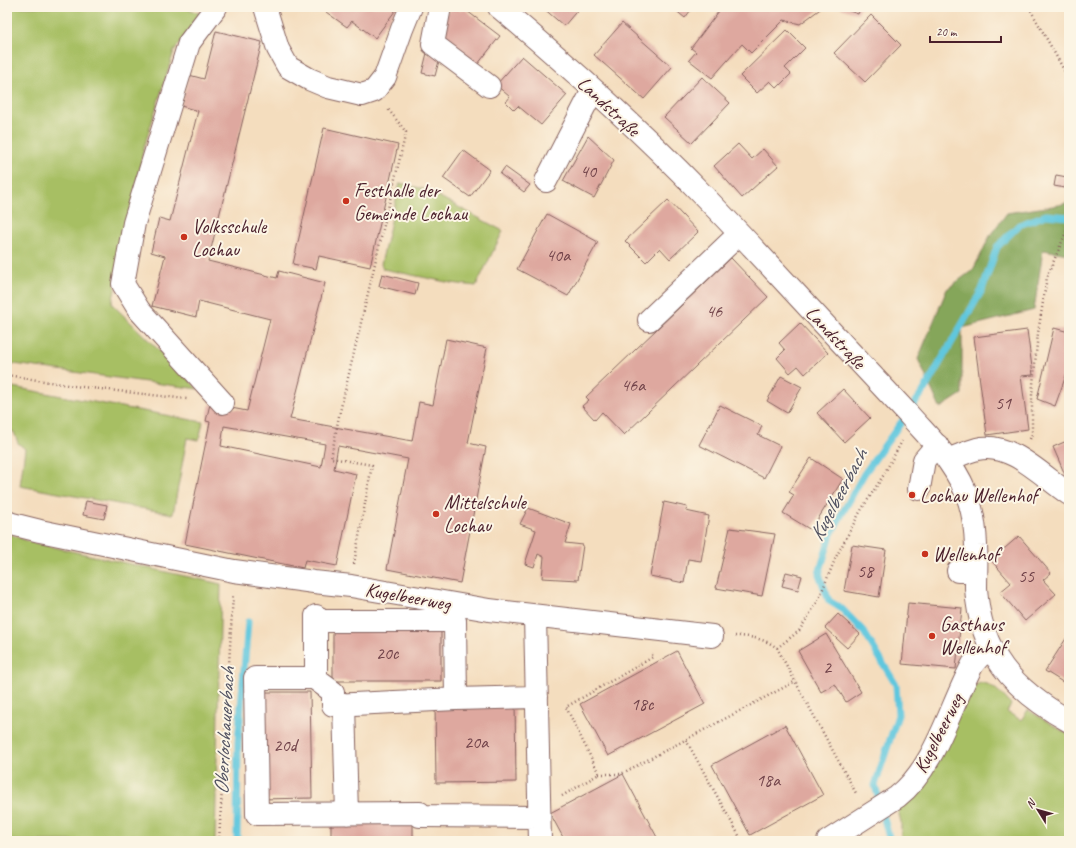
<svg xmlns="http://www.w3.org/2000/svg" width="1076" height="848" font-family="Caveat,sans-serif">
	<rect width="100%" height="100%" fill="#fcf5e5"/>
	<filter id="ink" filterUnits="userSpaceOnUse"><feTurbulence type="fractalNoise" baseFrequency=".025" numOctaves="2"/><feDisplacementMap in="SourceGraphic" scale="8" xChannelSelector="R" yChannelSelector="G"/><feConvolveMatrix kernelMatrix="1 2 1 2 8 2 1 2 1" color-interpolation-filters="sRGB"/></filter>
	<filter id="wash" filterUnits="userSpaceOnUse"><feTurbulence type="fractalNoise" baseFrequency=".012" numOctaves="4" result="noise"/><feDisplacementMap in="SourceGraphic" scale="16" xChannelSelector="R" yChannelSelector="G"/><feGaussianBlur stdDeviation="0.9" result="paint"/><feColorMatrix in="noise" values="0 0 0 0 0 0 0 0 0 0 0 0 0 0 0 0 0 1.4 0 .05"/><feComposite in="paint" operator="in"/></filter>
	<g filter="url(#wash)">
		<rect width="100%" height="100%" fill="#f4ddbe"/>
		<path fill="#a7bf64" stroke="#786f48" d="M7,7H183L201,14L174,51L144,147L112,304L198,389L7,363Z
			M400,183L427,190L503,231L476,286L451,283L383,269L381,264Z
			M7,386L203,422L199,440L187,438L173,514L20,486L25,449L18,443L14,432L7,430Z
			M7,533L30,542L221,584L215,841H7Z
			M980,683C992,682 1003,696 1011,704L1007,712L1021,720L1028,710L1069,735V841H901V822L898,810L899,802L974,686Z"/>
		<path fill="#85a65a" stroke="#686242" d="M1069,202V254L1043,250L1034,310L962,328V394L940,408L918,359L947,289L973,270L991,234L1007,213L1059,205Z"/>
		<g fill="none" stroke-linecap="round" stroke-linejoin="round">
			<path stroke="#61c7de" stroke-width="7" d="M237,841L238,742L248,622
				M890,841L875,785L898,715L896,685L864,632L841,608L829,601L819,574L831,534L864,474L923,392L982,290L997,247L1019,225L1046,215L1069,217"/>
		</g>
		<g id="blocks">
			<path fill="#dea89f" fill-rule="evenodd" d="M319,7H398L375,38L352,21L347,27Z
				M452,7H455L461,11L463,8L500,36L474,69L437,40L440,22Z
				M542,7H580L564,26Z
				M675,7H693L685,18L674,9Z
				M722,7H823L800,24L784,20L751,53L742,44L712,78L689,60L696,52L691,48Z
				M838,7H861L858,14Z
				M871,15L901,45L865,82L834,53Z
				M622,23L672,67L644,99L594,55Z
				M787,30L805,48L785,68L791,74L777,88L770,81L757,93L740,76Z
				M216,31L262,42L208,261L277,278L279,271L325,283L290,419L412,441L419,402L433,405L446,339L487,348L468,443L486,447L460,583L387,569L408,459L338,446L334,469L356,474L337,566L305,560L303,568L185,544L210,422L206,421L210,404L247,411L270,319L199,301L196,317L152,306L165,256L151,252L159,218L170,221L198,111L181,106L189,75L204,79ZM224,426L325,444L321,467L221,446Z
				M427,53L440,57L435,76L422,73Z
				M522,56L567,95L541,125L518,106L514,110L506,102L510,97L496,85Z
				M702,77L730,103L692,143L664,117Z
				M324,128L398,145L370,267L319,256L316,269L293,264Z
				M588,136L614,160L594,198L563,181Z
				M738,144L752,159L763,149L778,166L742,198L714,166Z
				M463,150L490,170L470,197L443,178Z
				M505,167L530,185L524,192L500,174Z
				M1056,175L1067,177L1065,188L1054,186Z
				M668,200L698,232L670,259L660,248L646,262L625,241Z
				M547,214L598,242L568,296L517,269Z
				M731,258L768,297L624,435L602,412L595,420L582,406L589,400L586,397Z
				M382,274L418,283L415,295L379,286Z
				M800,323L828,353L805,374L798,366L790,373L777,358L785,350L779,343Z
				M1054,328L1069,332V367L1055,406L1037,399Z
				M1027,330L1033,375L1021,376L1028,429L987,435L974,337Z
				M781,376L802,387L787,413L767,401Z
				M843,389L870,418L844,442L817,413Z
				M720,405L762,426L758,435L780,446L764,478L699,445Z
				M1069,440V484L1053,447Z
				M811,458L843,479L811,530L783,513L794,495L789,492Z
				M86,501L107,505L104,519L83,515Z
				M664,502L687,507L686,511L709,516L701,561L688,559L684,583L650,576Z
				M528,508L571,524L565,543L583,545L578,580L542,578L544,557L538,554L534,567L525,564L536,530L520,524Z
				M730,528L775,534L762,596L716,588Z
				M1019,536L1051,573L1043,580L1056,594L1025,621L1000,592L1011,583L991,560Z
				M852,545L886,550L879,597L844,591Z
				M786,572L802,576L798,590L782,586Z
				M908,603L962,608L956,669L902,664Z
				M838,614L860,634L847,648L825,628Z
				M333,625H441V681H333Z
				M826,634L861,692L846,702L835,684L821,692L798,651Z
				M1069,634V686L1045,671Z
				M677,651L705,704L608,756L580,704Z
				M259,692H310L312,798L260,799Z
				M515,701L516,782L436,783L435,702Z
				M785,725L823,795L750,835L712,765Z
				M623,774L659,841H565L550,813Z
				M413,819V841H331V820Z"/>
		</g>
	</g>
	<g filter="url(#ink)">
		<use href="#blocks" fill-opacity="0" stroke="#86625e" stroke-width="1"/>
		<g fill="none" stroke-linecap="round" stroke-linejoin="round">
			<g stroke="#86625e" stroke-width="24">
				<path id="minor" d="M216,7L189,43L134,223L123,284L139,310L223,403
					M265,7L278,49L288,67L309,79L328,87L362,95L374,91L385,77L402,29L411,7
					M440,7L433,44L489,86
					M546,181L593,90
					M649,320L739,234
					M948,460C957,456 967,452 977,449C1011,441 1043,477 1069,494
					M919,489L924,460L937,445
					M7,522L12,524L40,531L234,571L314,582L351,586L489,610L712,636
					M958,571H976
					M316,616V679
					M535,616L540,841
					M316,621H455L456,699
					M537,697L456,699L333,705V692L314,678H255L257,814L420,813V816L539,817
					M344,704L347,814
					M828,841L897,797C936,767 950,706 973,664L979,657L991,649"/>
			</g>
			<g stroke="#86625e" stroke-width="24">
				<path id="major" d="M499,7C569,66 638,128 701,193C743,236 784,281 825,325C853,355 881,385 909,415C922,430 938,445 949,462C968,489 975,513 976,546C977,560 976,574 976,588C980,654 1014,690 1069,721"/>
			</g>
			<path stroke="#86625e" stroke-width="2.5" stroke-dasharray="1 3" stroke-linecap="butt" d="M1029,7L1069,79
				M7,375L74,386L187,399
				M1030,439L1032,434V395L1038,333L1047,277L1069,225
				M354,564L372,465L331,458L339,416L406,132L388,109
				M735,636C749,636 766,639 777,648L857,795
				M777,648L799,631L818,601L836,557L860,512L883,476L902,441
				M686,740L742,841
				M599,774H621L796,681
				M562,796L599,774L566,707L653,657L651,652
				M219,841L233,594"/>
			<use href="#minor" stroke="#fff" stroke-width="22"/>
			<use href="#major" stroke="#fff" stroke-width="22"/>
		</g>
	</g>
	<g fill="#c8321e" stroke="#fcf5e5" stroke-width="1.5">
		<circle cx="346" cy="201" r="4"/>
		<circle cx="184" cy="237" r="4"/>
		<circle cx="912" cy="495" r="4"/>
		<circle cx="436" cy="514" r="4"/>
		<circle cx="925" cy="554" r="4"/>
		<circle cx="932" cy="636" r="4"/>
	</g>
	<g text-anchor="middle" stroke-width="4" stroke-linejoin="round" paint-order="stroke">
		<g font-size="18" fill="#6f4148">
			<text x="588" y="177">40</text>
			<text x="558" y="261">40a</text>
			<text x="714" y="317">46</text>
			<text x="633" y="391">46a</text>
			<text x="1003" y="409">51</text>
			<text x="865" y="577">58</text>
			<text x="1026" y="582">55</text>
			<text x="387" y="659">20c</text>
			<text x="827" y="673">2</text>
			<text x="642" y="710">18c</text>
			<text x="476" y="748">20a</text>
			<text x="285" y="751">20d</text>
			<text x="768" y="786">18a</text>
		</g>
		<g font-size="20" fill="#4a1f2b" stroke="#fcf5e5">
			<text transform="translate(609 106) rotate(43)" y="7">Landstraße</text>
			<text transform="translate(836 337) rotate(47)" y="7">Landstraße</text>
			<text transform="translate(408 596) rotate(10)" y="7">Kugelbeerweg</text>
			<text transform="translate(938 733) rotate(-63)" y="7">Kugelbeerweg</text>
		</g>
		<g font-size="20" fill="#4a1f2b" stroke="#fcf5e5" text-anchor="start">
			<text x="354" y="197">Festhalle der<tspan x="354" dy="23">Gemeinde Lochau</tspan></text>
			<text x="192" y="233">Volksschule<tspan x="192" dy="23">Lochau</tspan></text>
			<text x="920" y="502">Lochau Wellenhof</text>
			<text x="444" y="509">Mittelschule<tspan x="444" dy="23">Lochau</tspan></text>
			<text x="933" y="561">Wellenhof</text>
			<text x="940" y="631">Gasthaus<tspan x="940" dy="23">Wellenhof</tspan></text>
		</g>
		<g font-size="21" font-style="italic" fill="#515161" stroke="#fcf5e5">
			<text transform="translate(838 495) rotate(-62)" y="7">Kugelbeerbach</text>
			<text transform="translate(224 731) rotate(-87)" y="7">Oberlochauerbach</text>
		</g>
	</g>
	<rect width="1076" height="848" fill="none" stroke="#fcf5e5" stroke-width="24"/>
	<g transform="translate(1038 810) rotate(307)" stroke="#fcf5e5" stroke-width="3" paint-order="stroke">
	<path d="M0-3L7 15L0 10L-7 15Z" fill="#4a1f2b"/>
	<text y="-6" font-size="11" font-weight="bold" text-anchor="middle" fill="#4a1f2b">N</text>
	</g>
	<path d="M930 36v6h71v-6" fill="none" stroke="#4a1f2b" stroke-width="2"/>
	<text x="936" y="36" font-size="12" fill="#4a1f2b" stroke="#fcf5e5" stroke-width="3" paint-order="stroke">20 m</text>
</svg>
